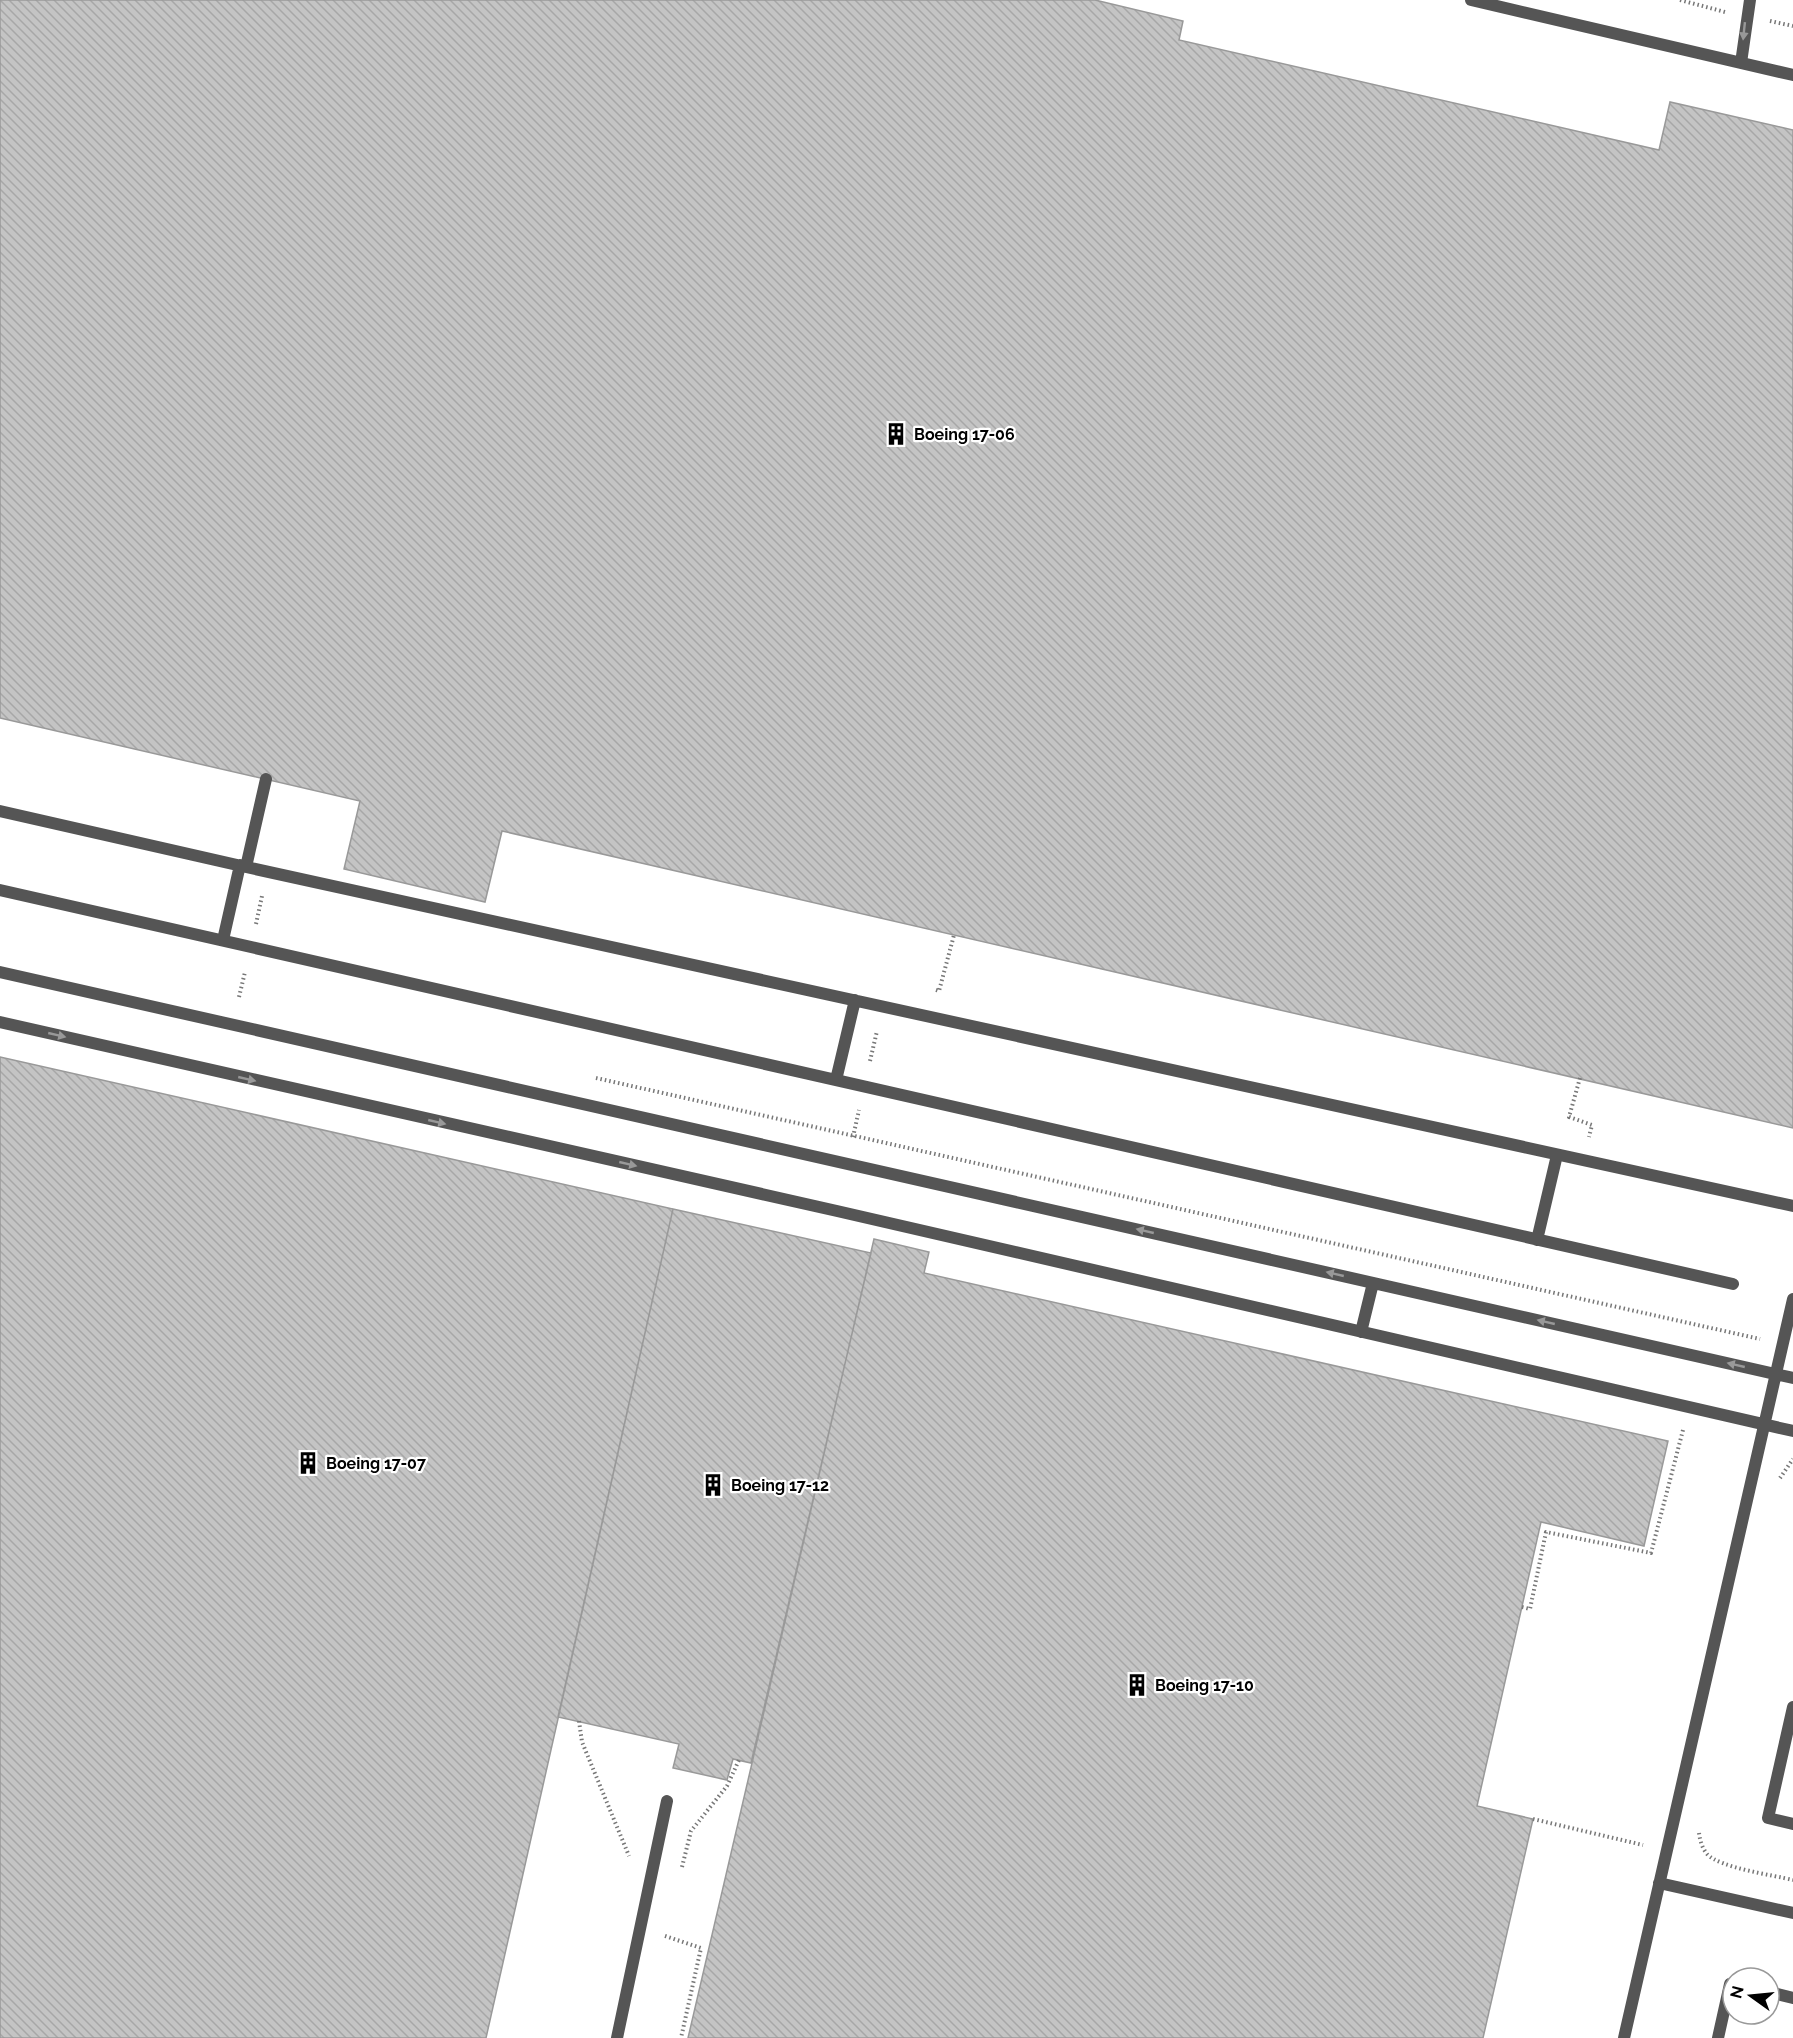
<svg xmlns="http://www.w3.org/2000/svg" width="1793" height="2038" font-family="Raleway,sans-serif">
	<defs>
		<pattern id="building-back-hatch" width="6" height="6" patternUnits="userSpaceOnUse" patternTransform="scale(1.5)"><rect width="6" height="6" fill="#c4c4c4"/><path d="M-1 5l2 2M0 0l6 6M5-1l2 2" fill="none" stroke="#a7a7a7"/></pattern>
	</defs>
	<rect width="100%" height="100%" fill="#fff"/>
	<path fill="url(#building-back-hatch)" stroke="#999" stroke-width="1.5" d="M0,0H1095L1183,21L1179,40L1659,150L1670,102L1793,130V1128L502,831L485,902L344,869L360,801L0,718Z
		M0,1057L673,1209L486,2038H0Z
		M673,1209L871,1253L751,1763L733,1759L727,1780L673,1768L679,1744L558,1717Z
		M874,1239L929,1252L924,1273L1668,1441L1644,1546L1541,1522L1477,1806L1533,1819L1483,2038H688Z"/>
	<g fill="none" stroke-linecap="round" stroke-linejoin="round">
		<path stroke="#777" stroke-width="4" stroke-dasharray="1.5 3" stroke-linecap="butt" d="M1680,0L1725,12
			M1770,21L1793,26
			M256,924L262,896
			M936,990L939,991L954,935
			M239,997L245,972
			M870,1061L877,1031
			M596,1078L1760,1339
			M1580,1078L1569,1117L1592,1125L1589,1137
			M853,1137L859,1110
			M1780,1478L1793,1459
			M1522,1607L1530,1609L1546,1532L1651,1553L1683,1430
			M579,1721L582,1742L629,1856
			M1533,1819L1643,1845
			M1699,1833C1700,1840 1702,1848 1707,1854C1720,1868 1773,1875 1793,1880
			M682,1867L691,1831L727,1786L739,1760
			M665,1936L701,1948L681,2038"/>
		<path stroke="#555" stroke-width="12" d="M1471,0L1793,75
			M1741,63L1750,0
			M0,811L246,867L1793,1206
			M246,867L266,779
			M0,890L1733,1284
			M223,940L240,865
			M0,972L1793,1378
			M0,1022L837,1211L1793,1431
			M836,1080L855,1000
			M1537,1240L1557,1155
			M1361,1332L1373,1283
			M1793,1707L1768,1818L1793,1824
			M1659,1883L1793,1913
			M1769,1992L1793,1998
			M617,2038L667,1801
			M1624,2038L1793,1299
			M1718,2038L1730,1984H1733"/>
	</g>
	<defs><path id="oneway-solid" d="M-6-.8H1V-3.2L6.5 0L1 3.2V.8H-6Z" transform="scale(1.5)"/></defs>
	<g fill="#999">
		<use href="#oneway-solid" transform="translate(1744 31) rotate(96)"/>
		<use href="#oneway-solid" transform="translate(57 1035) rotate(13)"/>
		<use href="#oneway-solid" transform="translate(247 1079) rotate(13)"/>
		<use href="#oneway-solid" transform="translate(437 1122) rotate(13)"/>
		<use href="#oneway-solid" transform="translate(628 1164) rotate(13)"/>
		<use href="#oneway-solid" transform="translate(1145 1231) rotate(-167)"/>
		<use href="#oneway-solid" transform="translate(1335 1274) rotate(-167)"/>
		<use href="#oneway-solid" transform="translate(1546 1322) rotate(-167)"/>
		<use href="#oneway-solid" transform="translate(1736 1365) rotate(-167)"/>
	</g>
	<defs>
		<g id="building-bare" transform="scale(1.8)"><path d="M-4-6H4V6H1V3H-1V6H-4ZM-2.5-4.3h1.7v1.8h-1.7ZM.8-4.3h1.7v1.8H.8ZM-2.5-1h1.7V.8h-1.7ZM.8-1h1.7V.8H.8Z" fill="#000" stroke="#fff" stroke-width="2.5" paint-order="stroke"/></g>
	</defs>
	<g fill-rule="evenodd">
		<use href="#building-bare" x="896" y="434"/>
		<use href="#building-bare" x="308" y="1463"/>
		<use href="#building-bare" x="713" y="1485"/>
		<use href="#building-bare" x="1137" y="1685"/>
	</g>
	<g text-anchor="middle" stroke-width="4.5" stroke-linejoin="round" paint-order="stroke">
		<g font-size="16" font-weight="bold" fill="#000" stroke="#fff" text-anchor="start">
			<text x="914" y="440">Boeing 17-06</text>
			<text x="326" y="1469">Boeing 17-07</text>
			<text x="731" y="1491">Boeing 17-12</text>
			<text x="1155" y="1691">Boeing 17-10</text>
		</g>
	</g>
	<g transform="translate(1751 1996) rotate(285)"><circle r="28" fill="#ffffff" stroke="#999999" stroke-width="1.5"/>
	<path d="M0-4.5L10 22L0 15L-10 22Z" fill="#000000"/>
	<text y="-9" font-size="16" font-weight="bold" text-anchor="middle" fill="#000000">N</text>
	</g>
</svg>
